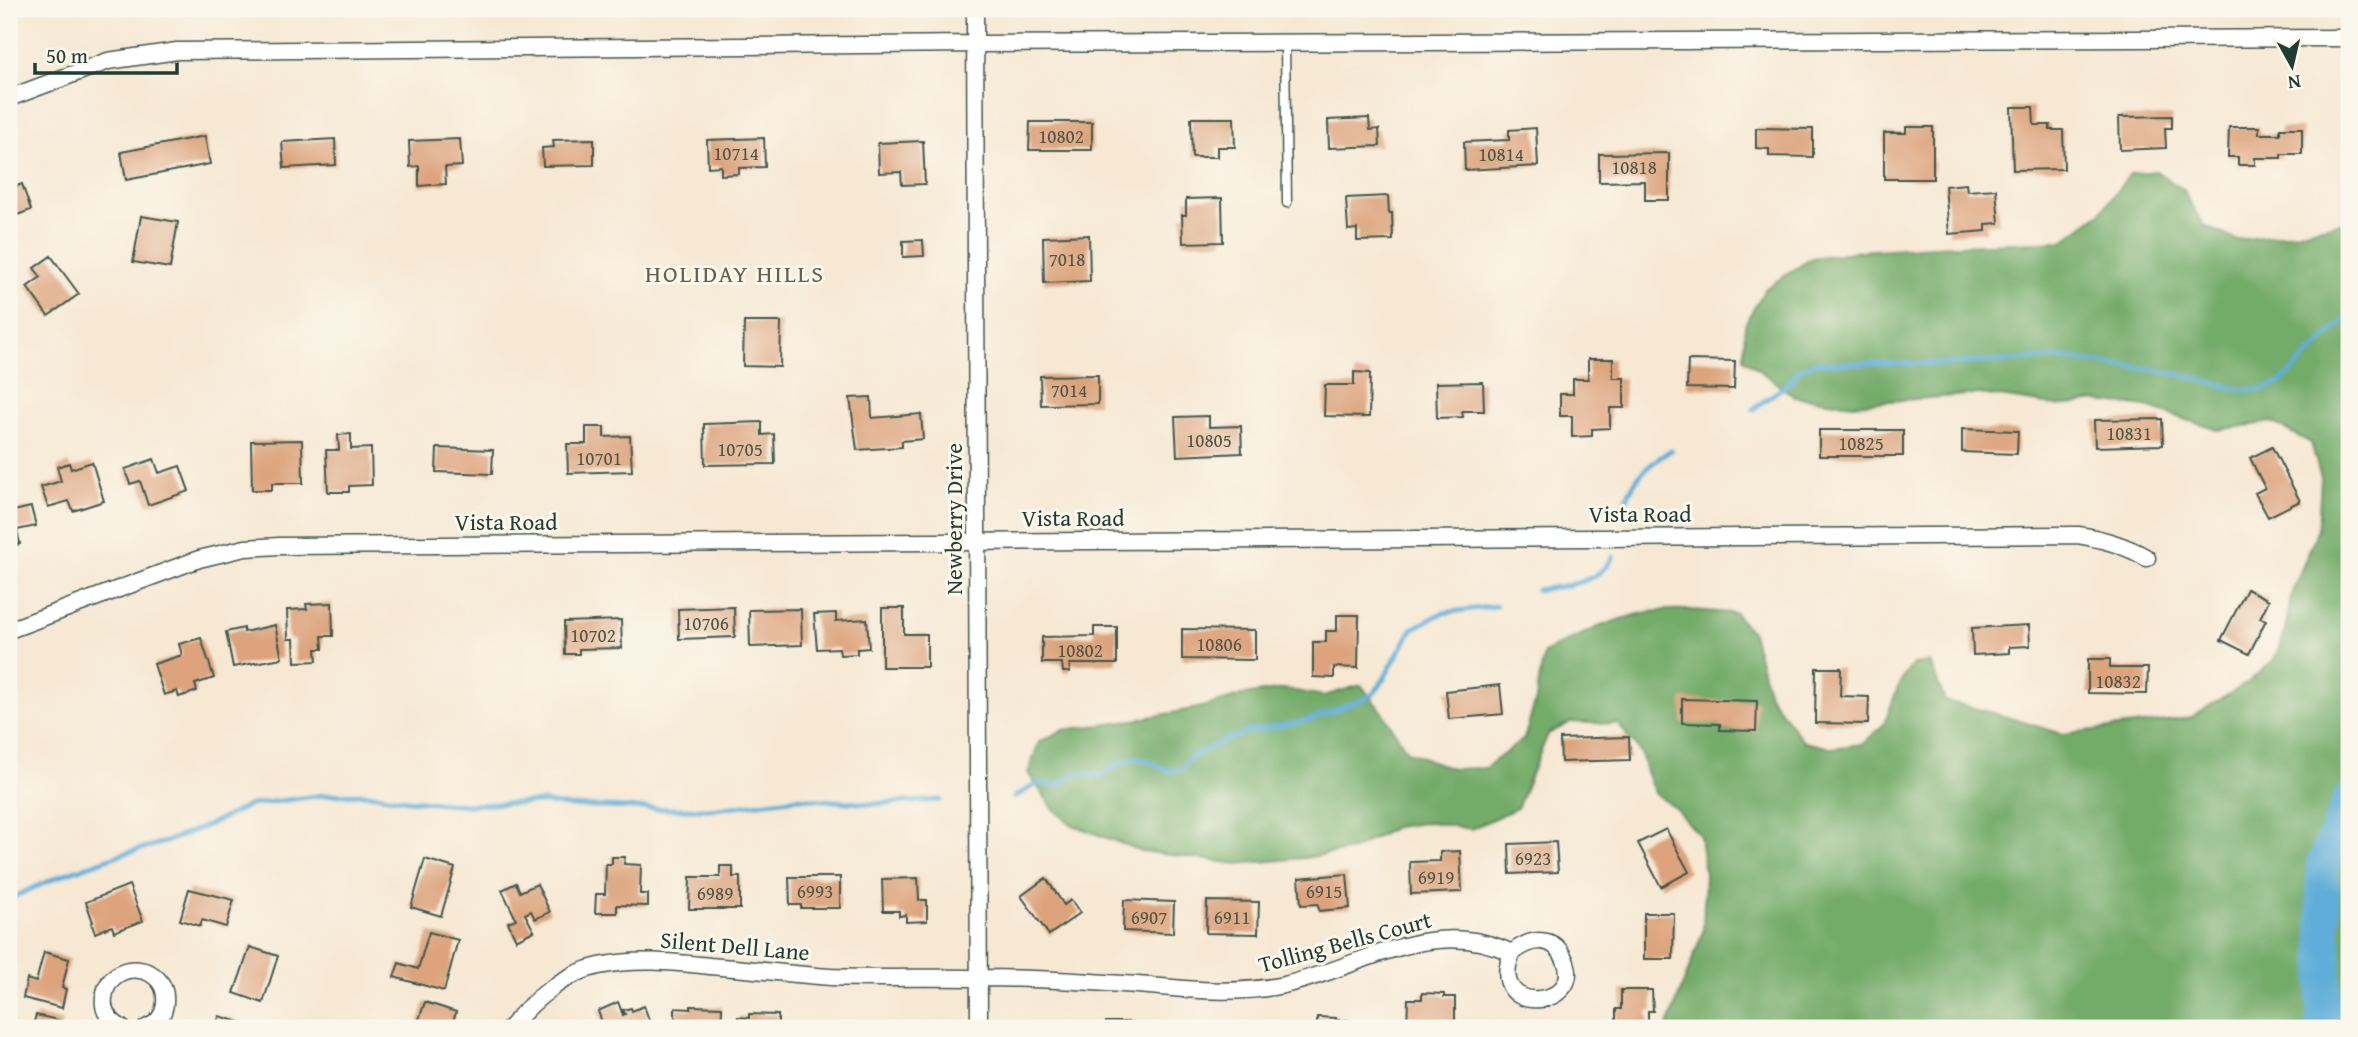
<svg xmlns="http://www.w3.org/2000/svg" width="2358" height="1037" font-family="'Gentium Book Plus',serif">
	<rect width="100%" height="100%" fill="#fbf7ec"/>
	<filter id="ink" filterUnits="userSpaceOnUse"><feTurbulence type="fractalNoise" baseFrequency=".0143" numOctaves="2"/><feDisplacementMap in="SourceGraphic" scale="14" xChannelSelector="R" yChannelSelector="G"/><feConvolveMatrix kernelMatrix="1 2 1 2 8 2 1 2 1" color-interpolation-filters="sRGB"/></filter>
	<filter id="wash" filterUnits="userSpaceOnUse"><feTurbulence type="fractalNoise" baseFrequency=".00686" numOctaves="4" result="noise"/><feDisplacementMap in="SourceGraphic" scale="28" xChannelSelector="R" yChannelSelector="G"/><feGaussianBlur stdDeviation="1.57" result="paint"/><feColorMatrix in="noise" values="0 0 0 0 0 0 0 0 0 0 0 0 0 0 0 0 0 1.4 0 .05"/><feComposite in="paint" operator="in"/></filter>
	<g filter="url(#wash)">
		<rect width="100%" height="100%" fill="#f6e8d3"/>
		<path fill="#73ab69" stroke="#49744e" stroke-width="2" d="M2156,171L2183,190L2203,225L2236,240L2295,233L2349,221V1028H1667L1703,931L1705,874L1700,836L1676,809L1655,793L1646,772L1641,753L1618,724L1571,722L1548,734L1517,808L1471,829L1430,822L1395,827L1353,850L1304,858L1237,864L1141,851L1073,825L1055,811L1028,773L1039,742L1063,730L1123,722L1198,708L1244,695L1284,689L1324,696L1361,685L1385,716L1407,751L1452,769L1485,768L1524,739L1536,699L1544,653C1583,633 1624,612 1669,610C1690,609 1713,612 1735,613L1752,633L1769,695L1804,742L1831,748L1863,744L1884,724L1900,682L1913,664L1930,662L1945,701L1990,712L2063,734L2190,718L2247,683L2274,660L2285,632L2292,592L2318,529L2321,478L2311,443L2272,422L2218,430L2147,407L2097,401L2059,406L1980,394L1853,404L1795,397L1744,359L1745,324L1765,289L1812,258L1860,251L1934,246L2063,241L2100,213L2130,174Z"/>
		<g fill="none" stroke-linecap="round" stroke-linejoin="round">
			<path stroke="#5fadd8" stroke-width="5" d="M1753,409L1790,382L1799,370L1814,363L1942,364L2061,358L2148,369L2189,376L2237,389L2259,390L2280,383L2349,315
				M1623,510C1632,478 1644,468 1671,450
				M1537,590C1566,585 1597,585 1613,557
				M1014,797C1030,790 1038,776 1056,787L1071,776L1083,773L1101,776L1108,773L1117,764L1137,758L1150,762L1169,771L1181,769L1193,756L1224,741L1247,732L1306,721L1359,701L1372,695L1379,687L1412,629L1442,613L1496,606
				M9,899L62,875L119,855L165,842L208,825L250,805L324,795L368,794L408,800L468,805L543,802L566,806L670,809H714L798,798L872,804L940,800"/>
			<path stroke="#5fadd8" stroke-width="33" d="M2322,1028L2325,967L2322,867L2349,800"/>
		</g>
		<g id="blocks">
			<path fill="#dca37b" d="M2011,107H2033L2034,125H2050V130H2063L2064,169L2013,170Z
				M2172,116V128H2165L2166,148L2120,150L2119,117Z
				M1191,118H1234L1235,147H1217V157H1192Z
				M1369,118L1370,130L1379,129L1380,146L1329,148L1328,120Z
				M1030,122H1092V150H1029Z
				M1906,127H1933V179H1884V133H1906Z
				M2229,127H2259V134H2280V128H2302V154H2281V158H2255V165H2238V157H2228Z
				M1536,128L1538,166L1465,170L1464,142L1509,140V130Z
				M1756,128L1813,129V157L1769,156V149L1756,148Z
				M205,136L210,164L126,180L121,152Z
				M764,138L765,167L739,168V174L721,175V166L708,167L707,140Z
				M335,139L336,165L284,168L282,142Z
				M460,139L462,166L445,167L446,184L419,186V166L410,167L409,141Z
				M594,139V165L543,166L542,148L554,147L553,140Z
				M923,141L925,184L902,185L901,172L879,173L878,143Z
				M1669,153V200H1645V181L1599,182V154Z
				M22,184L31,210L9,218V189Z
				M1966,184L1967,191L1996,189L1999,223L1986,224V231L1949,234L1945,186Z
				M1388,196L1389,213H1392L1393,240L1357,241V229L1348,230L1346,198Z
				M1222,198L1223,242L1183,243L1182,215H1186V199Z
				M141,216L178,222L170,268L133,262Z
				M1089,235L1090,281L1044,283L1043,237Z
				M923,240L924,256L903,257V241Z
				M51,256L79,294L48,316L27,287L41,277L34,268Z
				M744,322H781L780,367L743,366Z
				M1588,359H1613V378H1624V408H1610V428L1592,429V436L1572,437V416H1560V394H1573V379H1588Z
				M1688,360L1735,361L1734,389L1687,388Z
				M1354,372L1370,373L1369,417L1324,416L1325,385H1354Z
				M1098,375V404L1041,405L1040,376Z
				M1483,382L1484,411H1462L1463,417L1437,418L1436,383Z
				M871,397L872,418L921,414L923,439L902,441V447L857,450L850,398Z
				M1209,416V427L1241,426L1242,453L1177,456L1175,417Z
				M2162,419L2163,445L2095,447L2094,420Z
				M762,422V435L774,434L775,464L705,465L704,424Z
				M586,427H604V437L630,436L632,471L568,473L567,444H586Z
				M1962,429L2018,431L2017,454L1962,452Z
				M1819,430H1903V456H1819Z
				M351,434V449L371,448L372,485L349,486V492H328L326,450H339L338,435Z
				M302,440L303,483H272V490H252L251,441Z
				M2272,447L2300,501L2268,517L2255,493L2265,488L2250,458Z
				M437,448L493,450L492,474L436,472Z
				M154,459L159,473L180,466L189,491L148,505L140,481L130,484L125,469Z
				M92,462L104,501L73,511L69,501L48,507L41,487L61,481L57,467L69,463L71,469Z
				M31,507L36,526L17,530L20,544L9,547V512Z
				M2247,589L2269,600L2260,618L2266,620L2249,654L2221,640Z
				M332,603L333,636H322L323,649H316L317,661L295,662L294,639H288L287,610L307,609L306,604Z
				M734,607L735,637L679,639L678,609Z
				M882,608H904V634H927V667H882Z
				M801,609L802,645L750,647L749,610Z
				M836,613V621L867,619L869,648L857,649V654L840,655L839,648L817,649L814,614Z
				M1337,615H1359L1358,668L1334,667V678L1313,677V642H1326V631H1337Z
				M621,620L622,648L579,649V654H565L564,622Z
				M275,625L282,658L233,667L226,632L244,628V632Z
				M2029,625L2030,646L2009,647V653L1973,655L1972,628Z
				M1094,627H1117V664H1070V672H1063L1062,663H1042V637L1094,636Z
				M1182,629L1255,630V660L1182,659Z
				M201,638L214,678L195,684L197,691L179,697L177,691L164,695L154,664L182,655L179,644Z
				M2088,659H2110V668H2148L2147,694L2088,693Z
				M1816,668H1841L1840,696L1869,697L1868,724L1815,723Z
				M1500,685L1503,714L1449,719L1446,691Z
				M1682,699L1757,701L1756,731L1720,730V724L1682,723Z
				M1629,737L1630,760L1561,762L1560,739Z
				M1666,829L1689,872L1661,887L1638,843Z
				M1556,842L1558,872L1510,874L1509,844Z
				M1460,851L1462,892L1411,894L1410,862L1440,861V852Z
				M612,857H625L624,864L641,865L640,894H648V906L617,905V913H595L596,894H605L606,864H612Z
				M425,859L455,868L441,916L411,907Z
				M720,866H733V877H740V909H689L690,877H720Z
				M1347,874L1350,908L1319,911L1318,904L1301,905L1299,878Z
				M789,877H840V908H801V905H790Z
				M918,878L919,900H927V921L906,922V915L899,916V911H883L882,879Z
				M1046,878L1064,905L1071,900L1080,913L1049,935L1021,896Z
				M516,883L520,892L537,884L550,912L535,919L531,911L525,914L534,931L516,940L508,922L516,919L502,890Z
				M129,885L143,921L114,932L112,926L95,933L91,923L93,922L86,902Z
				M189,889L234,900L226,927L202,920L200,926L180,920Z
				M1124,900L1174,902L1173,933L1123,931Z
				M1207,901L1259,902L1258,934L1206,933Z
				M1644,913H1674L1673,959H1644Z
				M429,932L458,940L444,991L394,977L399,963L418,969Z
				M250,947L278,956L263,1003L234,993Z
				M44,952L69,959L62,988L66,989L62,1008L23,998L27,979L36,982Z
				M1621,990H1652L1653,1011H1648V1028H1616V1009H1621Z
				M1422,993L1444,994V997H1455V1026L1425,1025V1028H1407L1408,999H1422Z
				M425,1002L456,1012L451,1028H416Z
				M618,1002L623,1015L625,1014L623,1010L631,1008L632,1011L644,1006L652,1028H604L598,1011Z
				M691,1006L722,1007L721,1028H675V1008L691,1009Z
				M749,1014L778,1015V1028H737L738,1017L749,1018Z
				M36,1015L62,1021L60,1028H32Z
				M219,1016L243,1023L241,1028H216Z
				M1317,1017L1336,1018V1020H1348V1028H1301V1025H1317Z
				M1106,1022H1131V1028H1099V1025H1106Z
				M1175,1025H1194L1195,1028H1175Z"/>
		</g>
	</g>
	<g filter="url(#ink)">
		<use href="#blocks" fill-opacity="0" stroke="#3f574c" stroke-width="2"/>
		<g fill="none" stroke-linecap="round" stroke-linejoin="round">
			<g stroke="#3f574c" stroke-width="11">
				<path id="lane" d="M1285,43L1287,203"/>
			</g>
			<g stroke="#3f574c" stroke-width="19">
				<path id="street" d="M975,9L979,1028
					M9,98L108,61L177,51L975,44L2349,38
					M9,630L199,559L245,548L279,546L2078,535C2104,539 2125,545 2147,558
					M122,1028C111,1022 102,1012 104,998C109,956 169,963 165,1003C164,1015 157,1024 146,1028
					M510,1028C532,1001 564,973 599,966C636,958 672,962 710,966C750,969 790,974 831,977C880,979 929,977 978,978C1047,978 1115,983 1184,989C1218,992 1250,992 1284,985C1361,968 1432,914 1512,953C1485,1018 1586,1009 1565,960C1554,934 1530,938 1512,953"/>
			</g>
			<use href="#lane" stroke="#fff" stroke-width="8"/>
			<use href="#street" stroke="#fff" stroke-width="16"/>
		</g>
	</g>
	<g text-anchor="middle" stroke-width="6" stroke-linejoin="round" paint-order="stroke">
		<g font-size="19" fill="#4e5646">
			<text x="1061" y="143">10802</text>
			<text x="736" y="160">10714</text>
			<text x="1501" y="161">10814</text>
			<text x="1634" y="174">10818</text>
			<text x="1067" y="266">7018</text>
			<text x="1069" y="397">7014</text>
			<text x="2129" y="440">10831</text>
			<text x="1209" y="447">10805</text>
			<text x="1861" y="450">10825</text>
			<text x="740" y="456">10705</text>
			<text x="599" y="465">10701</text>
			<text x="706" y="630">10706</text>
			<text x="593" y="642">10702</text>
			<text x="1219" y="651">10806</text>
			<text x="1080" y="657">10802</text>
			<text x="2118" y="688">10832</text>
			<text x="1533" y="865">6923</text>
			<text x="1436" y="884">6919</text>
			<text x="815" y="898">6993</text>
			<text x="1324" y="898">6915</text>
			<text x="715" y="900">6989</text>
			<text x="1149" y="924">6907</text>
			<text x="1232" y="924">6911</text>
		</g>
		<g font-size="23" fill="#1f3d34" stroke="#fbf7ec">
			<text x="1640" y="522">Vista Road</text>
			<text x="1073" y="526">Vista Road</text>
			<text transform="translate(954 519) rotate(-90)" y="8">Newberry Drive</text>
			<text x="506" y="530">Vista Road</text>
			<text transform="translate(1345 942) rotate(-15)" y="8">Tolling Bells Court</text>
			<text transform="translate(735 946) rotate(5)" y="8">Silent Dell Lane</text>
		</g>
		<g font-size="24" letter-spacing="2" fill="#61614d" stroke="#fbf7ec">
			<text x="735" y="282">HOLIDAY HILLS</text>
		</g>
	</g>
	<rect width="2358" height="1037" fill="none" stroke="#fbf7ec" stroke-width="35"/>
	<g transform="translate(2292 66) rotate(172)" stroke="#fbf7ec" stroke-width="5" paint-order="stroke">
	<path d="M0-5L12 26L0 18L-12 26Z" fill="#1f3d34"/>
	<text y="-10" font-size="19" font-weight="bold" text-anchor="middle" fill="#1f3d34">N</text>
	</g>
	<path d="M35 63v10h142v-10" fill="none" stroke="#1f3d34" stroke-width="3.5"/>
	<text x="46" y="63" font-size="21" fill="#1f3d34" stroke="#fbf7ec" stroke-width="5" paint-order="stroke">50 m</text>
</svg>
